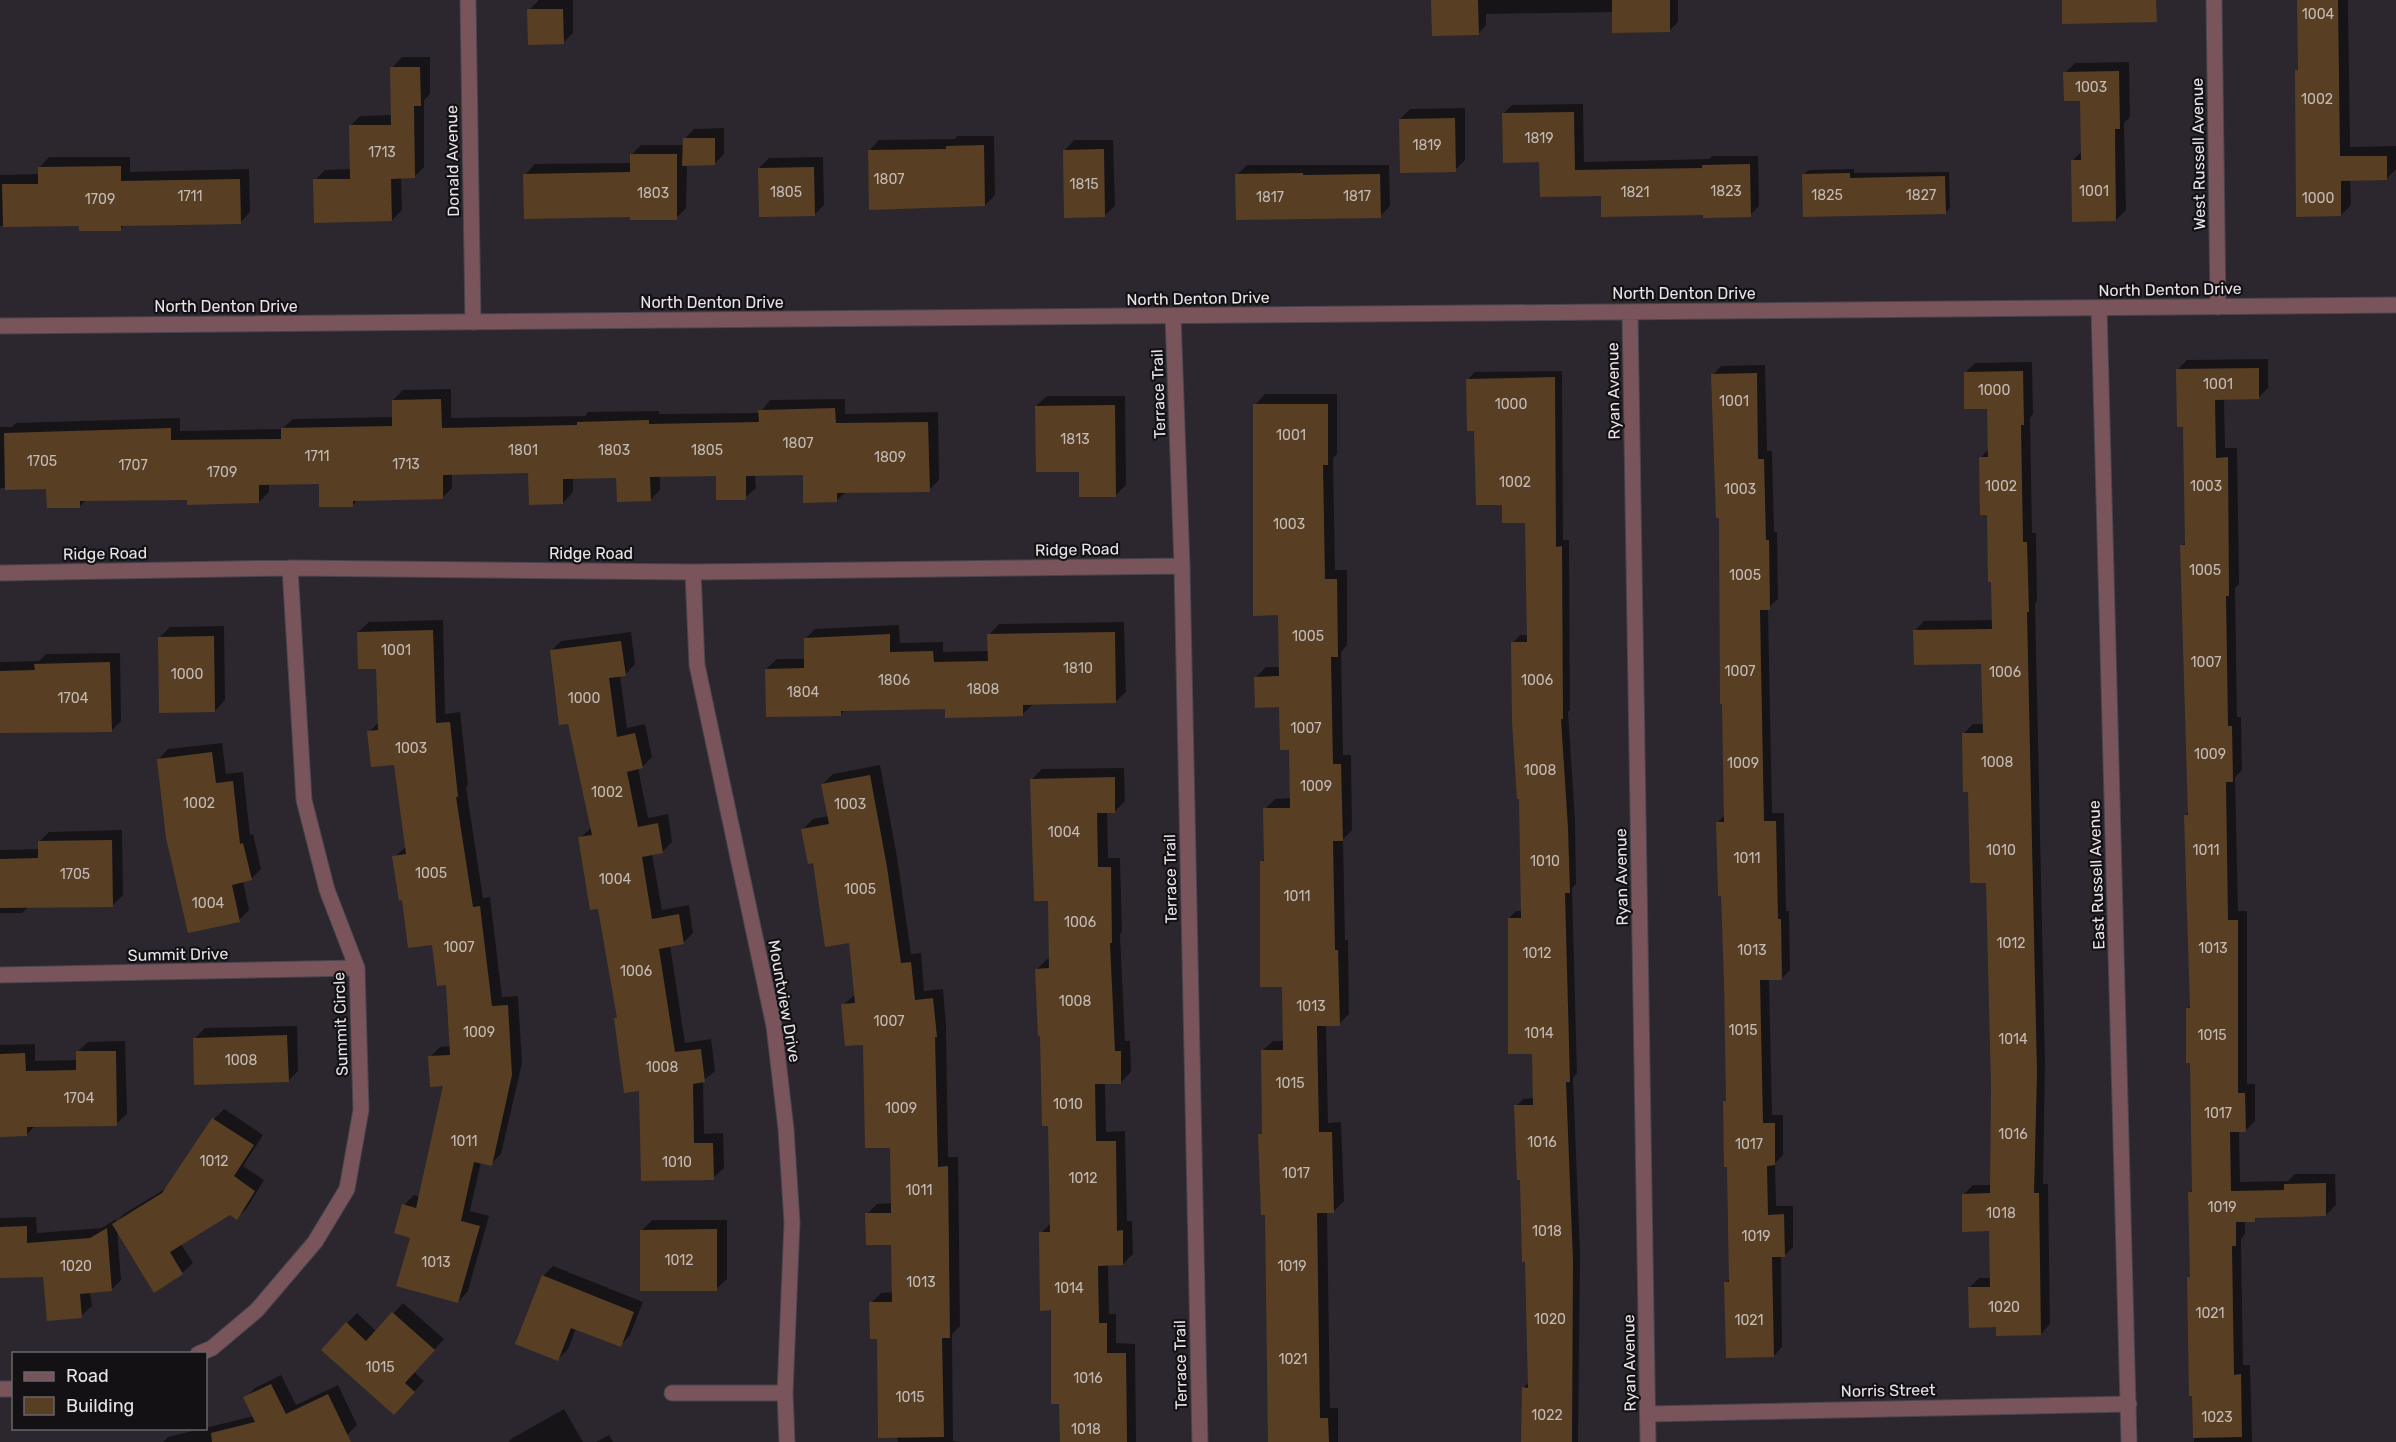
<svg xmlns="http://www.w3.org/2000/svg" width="2396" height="1442" font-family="Rubik,sans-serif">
	<rect width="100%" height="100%" fill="#2c272e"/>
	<path fill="#0007" d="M539,0H573V33L563,43L529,10Z
		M1432,0H1678V22L1670,30L1613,12L1486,14V25L1478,34Z
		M2298,0H2348L2350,147L2396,146V169L2387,178L2350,179L2351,205L2341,215L2296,71L2300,67Z
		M402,57H430V94L424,100V167L414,177H401L402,210L392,220L315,180L325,170L351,169L350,126L360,116L393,115L392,68Z
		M2129,62L2130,117L2124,123L2126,210L2116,220L2073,160L2083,150L2082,99L2065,73L2075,63Z
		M1583,104L1584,162L1709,159L1712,156H1758L1759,206L1750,215L1704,213L1602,194L1541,161L1503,114L1512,105Z
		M1465,108V160L1455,170L1400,119L1410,109Z
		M724,128V154L714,164H687L686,208L676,218L631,216L525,175L535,164L631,163V155L641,145H684V139L694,129Z
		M957,136H994L995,195L985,205L869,151L879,140L955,139Z
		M1074,140H1113L1115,206L1104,216L1064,151Z
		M49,157H130V172L249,169L250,212L240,223L125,225L120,229L80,224L0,226V175L39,174V168Z
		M823,157L824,205L814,215L759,168L769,158Z
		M1247,165H1389L1390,206L1380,216L1237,175Z
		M1854,169V173L1949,172L1950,208L1945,213L1804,174L1809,170Z
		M2268,359V388L2258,398H2224L2225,448H2237L2239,584L2235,588L2237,717H2241L2242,770L2235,777L2238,911H2247V1084H2255V1121L2245,1131H2239L2240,1182L2288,1181L2295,1174H2335L2336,1205L2326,1215L2259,1216L2254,1220L2245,1221V1234L2241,1239L2243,1365H2250L2252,1442H2194L2189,1278L2191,1275L2190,1193L2193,1189L2191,1061L2188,1008L2191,1005L2185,815L2190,811L2182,545L2187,541L2185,426L2177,370L2187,360Z
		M2032,362L2033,414L2030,418L2032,533H2036L2037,601L2035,603L2045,1062L2043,1184H2048L2050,1324L2041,1334L1998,1326L1969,1288L1979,1278H1991L1990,1230L1963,1195L1973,1185H1991L1992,1088L1988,881L1970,790L1963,734L1973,724H1984L1983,662L1915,631L1924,621L1993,620L1988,513L1980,458L1989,449V407L1965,373L1975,363Z
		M1765,365L1767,451H1772L1774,532H1777L1778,599L1768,608L1772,813H1784L1786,911H1789L1790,970L1782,978L1769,979L1772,1115H1783V1155L1775,1163L1776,1206H1793V1247L1785,1255H1781L1782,1347L1774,1356L1726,1283L1730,1278L1728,1165L1724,1102L1727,1099L1725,981L1718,822L1726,814L1721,517L1713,375L1721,366Z
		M1562,371L1563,540H1569L1570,710L1568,712L1575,820L1576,884L1572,888L1577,1073L1573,1078L1580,1253L1578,1442H1523V1388L1529,1382L1527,1260L1516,1106L1523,1099L1534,1098V1052L1509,918L1516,911H1523L1521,798L1513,643L1520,635H1529L1527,522L1504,503L1476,429L1468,379L1475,372Z
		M451,389V418L585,416L588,412L659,411V414L760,413L770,400L845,399V414L938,412L939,480L929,490L846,492L837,500L804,474L755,475L756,488L745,498L717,475L660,476V490L650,500L618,476L573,477V492L563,503L530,472L452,473V488L442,498L358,499L353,505L320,483L269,484V492L259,502L188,498L86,500L80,506L48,488H0V427H12L16,423L180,418V431L282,429L293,419L393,417V400L403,390Z
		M1265,394H1337V454L1333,458L1335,570H1347V645L1341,652L1343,755H1351L1352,830L1343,839L1345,940H1348L1349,1014L1339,1024L1326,1025L1328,1123L1341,1122L1344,1201L1334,1211H1327L1330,1408H1338V1442H1270L1266,1213L1260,1135L1264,1131L1262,1051L1273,1041H1284L1283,985L1261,862L1266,857L1265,809L1275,799L1291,798L1290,749L1280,706L1256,677L1266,667H1280V614L1255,405Z
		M1047,396H1125L1126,485L1115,496L1080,470L1036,406Z
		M443,620L445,714L460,712L468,785L466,787L483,898L490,897L502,997L518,996L522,1063L501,1154L491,1164L481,1162L470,1211L489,1216L468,1291L458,1302L412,1237L404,1205L414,1195L420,1197L445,1085L430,1057L440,1047L451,1046L447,984L433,944L404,898L394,857L407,846L396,763L369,732L380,721L378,667L358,632L369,622Z
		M1124,622L1126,692L1115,702L1032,705L1022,715L946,707L846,709L840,715L766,669L777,659H806L805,639L815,629L899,625L900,643L943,642V652L989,651V635L999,624Z
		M224,626L225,700L215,711L160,637L170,627Z
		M631,632L635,664L625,675H620L627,728L645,724L652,757L642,767L638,768L648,818L668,814L672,842L662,852L652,854L662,910L689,905L693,933L683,943L670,945L685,1043L711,1039L715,1071L703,1081L704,1134L723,1133L724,1168L713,1178L641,1090L616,1019L619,1016L599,907L580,838L592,827L551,651L561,641Z
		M120,653L121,721L111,731L0,732V662L39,661L46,654Z
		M222,743L226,774L243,772L250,835L253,834L261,869L251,879L243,881L249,910L239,920L158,760L168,749Z
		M880,765L897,857L911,954L921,953L924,991L943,989L946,1026L948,1157H958L960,1326L952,1334L953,1441L960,1442H898L871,1303L881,1293L894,1292L893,1243L867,1214L877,1204L892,1203L891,1146L865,1043L843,1005L856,994L851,942L814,861L802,830L813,819L829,816L823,784L833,774Z
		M1124,768L1125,801L1115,811L1107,812L1108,858H1120L1122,932L1120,934L1125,1041H1130L1131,1072L1121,1082L1105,1083L1106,1132L1125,1131L1127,1221H1132L1133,1254L1123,1264H1108L1109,1314H1116V1343L1135,1344L1136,1442H1062L1061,1402L1052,1309L1041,1233L1052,1222L1050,1124L1037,969L1047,959H1051L1050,899L1032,779L1042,769Z
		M122,830L123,895L113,905L28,907L22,913H0V850L39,849V842L49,832Z
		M297,1026L298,1071L288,1081L195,1038L205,1028Z
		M125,1041L127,1114L116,1124L35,1126L26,1135H0V1045L35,1044V1061L78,1060L77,1052L88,1042Z
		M224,1109L263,1135L243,1166L264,1180L247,1208L237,1218L230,1213L181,1244L193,1263L182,1273L155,1290L117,1229L121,1280L111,1290L90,1292L92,1306L81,1316L45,1276L0,1277V1218L36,1217L37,1233L102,1228L116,1219V1222L124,1214L168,1187L214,1119Z
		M652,1220H727V1279L716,1289L642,1230Z
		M553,1266L643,1302L630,1335L620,1346L576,1328L568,1349L558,1359L543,1276Z
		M403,1303L444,1339L414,1372L424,1381L404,1403L347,1323L357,1313L377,1332Z
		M281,1375L296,1405L338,1385L357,1425L347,1435L333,1442H163L168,1437L254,1416L245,1398L255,1388Z
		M564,1409L583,1442H509L511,1439Z
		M609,1435L613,1442H596Z"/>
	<path fill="#583f24" d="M1431,0H1478L1479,35L1432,36Z
		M1612,0H1670V32L1612,33Z
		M2062,0H2156L2157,22L2062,24Z
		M2297,0H2338L2340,156H2387V180L2341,181V216L2296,217L2295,70H2298Z
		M527,9H563L564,44L528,45Z
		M390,67H420L421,106H414L415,178L391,179L392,221L314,223L313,179H350L349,125H391Z
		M2119,71L2120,129H2115L2116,221L2072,222L2071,160H2081L2080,101H2064L2063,72Z
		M1574,112L1575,170L1702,168V165L1750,164L1751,217L1703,218V215L1601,217V196L1540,197L1539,162L1503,163L1502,113Z
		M1455,118L1456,172L1400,173L1399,119Z
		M683,138H715V165L682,166Z
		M984,145L985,206L869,210L868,150L946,149V146Z
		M1104,149L1105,217L1064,218L1063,150Z
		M630,154H677V220H630V217L524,219L523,174L630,172Z
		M121,166V181L240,179L241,224L121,226V231H79V226L3,227L2,184H38V167Z
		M814,167L815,216L759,217L758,168Z
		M1303,173V175L1380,174L1381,218L1236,220L1235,174Z
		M1850,173V178L1945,176L1946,214L1803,217L1802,174Z
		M2259,368V399L2215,400L2216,458L2228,457L2229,596H2226L2228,726H2232L2233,782H2226L2228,920H2238V1093H2245L2246,1132H2230L2231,1191L2284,1190V1184L2326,1183V1216L2255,1218V1222H2236V1246H2232L2234,1375L2241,1374L2242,1437L2193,1438L2192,1396H2189L2187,1277H2190L2188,1192H2192L2190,1063H2186V1008H2190L2184,815H2188L2180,545H2185L2183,427H2177L2176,369Z
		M2023,371L2024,425H2021L2023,542H2027L2029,612H2027L2037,1073L2034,1193H2039L2041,1335L1996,1336V1327L1969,1328L1968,1287H1990L1989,1231L1962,1232V1194L1990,1193L1991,1088L1986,883H1970L1968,792H1963L1962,733H1983L1981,664L1914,665L1913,630L1992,629L1991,582H1988L1987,515H1980L1979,457H1988L1987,409H1964V372Z
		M1757,373L1758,459H1764L1766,540H1769L1770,610H1760L1764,821H1776L1778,919H1781L1782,980H1760L1763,1123H1775V1165L1767,1166L1768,1215L1784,1214L1785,1257H1772L1774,1357L1726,1358L1724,1282H1729L1727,1167H1724L1723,1101H1726L1724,981L1721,896H1718L1716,822H1724L1722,704H1720L1719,518H1716L1711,374Z
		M1555,377L1556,547L1562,546L1563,719H1561L1568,828L1570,893H1565L1570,1082H1566L1573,1261L1572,1442H1521L1522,1387L1528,1388L1525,1262H1522L1520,1180H1517L1514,1105H1533L1532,1054H1508V918H1521L1519,799H1517L1512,722L1511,642H1527L1525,523H1502V505H1476L1474,431H1467L1466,379Z
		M441,399L442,428L577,425V422L649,420V424L759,422L758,410L835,408L836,423L928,422L930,492L837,493V502L803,503V475L746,476V500H716V476L650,477L651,501L617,502L616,478L563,479V504L529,505L528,473L443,475V499L353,501V507H319V484L259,485V503L187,505V500L80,501V508H47L46,489L5,490L4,433L171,428V440L281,439V428L392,426V400Z
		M1253,404H1328V465H1323L1325,579H1337L1338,657H1331L1333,764H1341L1343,841H1333L1335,950H1338L1340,1026H1317L1319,1132H1332L1334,1213H1317L1320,1418H1328L1329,1442H1268L1265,1215H1261L1258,1134H1262L1261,1050H1283L1282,987H1260V861H1264L1263,808H1290L1289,750H1280L1279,707L1255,708L1254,677L1279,676L1278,615L1253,616Z
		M1115,405L1116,497H1079V472H1036L1035,406Z
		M433,630L436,723L450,722L458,797H456L473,907L480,906L492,1006L508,1005L512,1075L492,1166L474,1162L461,1221L480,1226L458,1303L396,1286L410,1238L394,1233L402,1204L416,1208L443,1086L430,1087L428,1056L450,1055L446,985L437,986L432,945L408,948L402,900L399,901L392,856L406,854L394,765L371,767L367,731L378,730L376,669H358L357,632Z
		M1115,632L1116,703L1023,705V716L945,718V709L841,711V716L766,717L765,669L804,668V638L890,634V652L933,651L934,662L988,661L987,634Z
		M214,636L215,712L159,713L158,637Z
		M621,641L626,676L609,678L617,737L635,733L643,768L627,772L638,827L658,823L663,853L642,857L652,919L679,914L684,944L659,949L675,1052L701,1049L705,1082L693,1084L694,1143H713L714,1180L641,1181L639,1091L624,1093L614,1018H617L598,909L590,910L578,837L592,835L568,724L559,725L550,650Z
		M110,662L112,732L0,733V671L35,670L34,664Z
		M212,752L216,783L233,781L240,844L243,843L252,880L232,885L240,922L188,933L166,838L157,759Z
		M870,775L887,867L901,963L911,962L915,1000L933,998L937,1037H935L938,1167L948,1166L950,1338H942L944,1437L878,1438L877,1339H870L869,1302H892L891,1245H866L865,1213H891L890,1148H865L863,1045L845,1046L841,1004L855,1003L849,943L825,947L813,863L808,864L801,829L829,824L821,784Z
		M1115,777V813H1097L1098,867H1111L1112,943H1110L1115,1051H1121V1084H1095L1096,1141H1116L1117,1231L1123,1230V1265L1098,1266L1099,1323H1107V1353H1126L1127,1442H1060L1059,1404H1051V1310L1040,1311L1039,1232H1050L1048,1126H1042L1040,1036H1038L1035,969L1049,968L1048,901H1034L1030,779Z
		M112,840L113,907L0,908V859L38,858V841Z
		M287,1035L289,1082L194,1085L193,1038Z
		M76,1051H116L117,1126L27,1127V1136L0,1137V1054L25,1053L26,1071L76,1070Z
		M212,1118L254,1145L234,1176L255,1191L237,1220L230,1215L170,1252L183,1274L154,1293L112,1224L162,1193Z
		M27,1226V1243L90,1238L107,1228L112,1291L80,1294L82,1318L47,1321L43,1277L0,1278V1227Z
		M717,1229V1291H640V1230Z
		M542,1275L634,1312L621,1347L571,1328L558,1361L515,1344Z
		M392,1312L435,1350L405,1383L415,1392L394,1415L321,1350L346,1322L366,1341Z
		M271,1384L286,1414L328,1394L351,1442H212L211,1433L255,1422L243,1397Z"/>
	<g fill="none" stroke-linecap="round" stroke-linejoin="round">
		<g stroke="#4a454c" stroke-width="17">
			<path id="minor" d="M468,0L473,322
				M2214,0L2218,307
				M2099,308L2129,1442
				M1173,316L1182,566L1200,1442
				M693,572L697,665L774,1026L786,1129L792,1222L785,1393L787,1442
				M0,573L290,568L693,572L1182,566
				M0,975L357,968
				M198,1354L212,1348L257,1310L315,1242L347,1189L361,1110L357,968L327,890L304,800L290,568
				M0,1389H14
				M672,1393H785
				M1648,1414L2129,1404"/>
		</g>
		<g stroke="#4a454c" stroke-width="17">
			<path id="tertiary" d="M1630,312L1648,1442
				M0,326L2396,305"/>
		</g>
		<use href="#minor" stroke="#79545b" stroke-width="15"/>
		<use href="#tertiary" stroke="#79545b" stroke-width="15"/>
	</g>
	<g text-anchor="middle" stroke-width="4.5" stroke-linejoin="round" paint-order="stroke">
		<g font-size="14" fill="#c3bab6">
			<text x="2318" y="19">1004</text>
			<text x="2091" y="92">1003</text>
			<text x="2317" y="104">1002</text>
			<text x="1539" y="143">1819</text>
			<text x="1427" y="150">1819</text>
			<text x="382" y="157">1713</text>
			<text x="889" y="184">1807</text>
			<text x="1084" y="189">1815</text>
			<text x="1726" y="196">1823</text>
			<text x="2094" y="196">1001</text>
			<text x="786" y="197">1805</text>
			<text x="1635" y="197">1821</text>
			<text x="653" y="198">1803</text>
			<text x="1827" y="200">1825</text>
			<text x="1921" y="200">1827</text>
			<text x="190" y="201">1711</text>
			<text x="1357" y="201">1817</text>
			<text x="1270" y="202">1817</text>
			<text x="2318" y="203">1000</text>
			<text x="100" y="204">1709</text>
			<text x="2218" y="389">1001</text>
			<text x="1994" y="395">1000</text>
			<text x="1734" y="406">1001</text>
			<text x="1511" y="409">1000</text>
			<text x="1291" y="440">1001</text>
			<text x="1075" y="444">1813</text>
			<text x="798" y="448">1807</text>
			<text x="523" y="455">1801</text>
			<text x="614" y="455">1803</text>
			<text x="707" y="455">1805</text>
			<text x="317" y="461">1711</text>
			<text x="890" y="462">1809</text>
			<text x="42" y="466">1705</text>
			<text x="406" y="469">1713</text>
			<text x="133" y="470">1707</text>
			<text x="222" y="477">1709</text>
			<text x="1515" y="487">1002</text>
			<text x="2001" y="491">1002</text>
			<text x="2206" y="491">1003</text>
			<text x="1740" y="494">1003</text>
			<text x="1289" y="529">1003</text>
			<text x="2205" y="575">1005</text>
			<text x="1745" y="580">1005</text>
			<text x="1308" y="641">1005</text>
			<text x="396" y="655">1001</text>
			<text x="2206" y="667">1007</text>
			<text x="1078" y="673">1810</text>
			<text x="1740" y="676">1007</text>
			<text x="2005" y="677">1006</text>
			<text x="187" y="679">1000</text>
			<text x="894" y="685">1806</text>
			<text x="1537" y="685">1006</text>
			<text x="983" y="694">1808</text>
			<text x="803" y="697">1804</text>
			<text x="73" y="703">1704</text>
			<text x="584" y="703">1000</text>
			<text x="1306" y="733">1007</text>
			<text x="411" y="753">1003</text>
			<text x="2210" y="759">1009</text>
			<text x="1997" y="767">1008</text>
			<text x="1743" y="768">1009</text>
			<text x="1540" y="775">1008</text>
			<text x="1316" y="791">1009</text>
			<text x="607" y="797">1002</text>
			<text x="199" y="808">1002</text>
			<text x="850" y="809">1003</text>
			<text x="1064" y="837">1004</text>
			<text x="2001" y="855">1010</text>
			<text x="2206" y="855">1011</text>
			<text x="1747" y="863">1011</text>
			<text x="1545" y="866">1010</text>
			<text x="431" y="878">1005</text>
			<text x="75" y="879">1705</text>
			<text x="615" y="884">1004</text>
			<text x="860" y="894">1005</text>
			<text x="1297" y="901">1011</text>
			<text x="208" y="908">1004</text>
			<text x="1080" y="927">1006</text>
			<text x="2011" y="948">1012</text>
			<text x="459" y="952">1007</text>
			<text x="2213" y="953">1013</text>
			<text x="1752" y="955">1013</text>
			<text x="1537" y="958">1012</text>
			<text x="636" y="976">1006</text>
			<text x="1075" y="1006">1008</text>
			<text x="1311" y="1011">1013</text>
			<text x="889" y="1026">1007</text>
			<text x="1743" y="1035">1015</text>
			<text x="479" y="1037">1009</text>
			<text x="1539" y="1038">1014</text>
			<text x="2212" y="1040">1015</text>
			<text x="2013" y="1044">1014</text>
			<text x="241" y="1065">1008</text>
			<text x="662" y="1072">1008</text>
			<text x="1290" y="1088">1015</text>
			<text x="79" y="1103">1704</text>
			<text x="1068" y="1109">1010</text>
			<text x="901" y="1113">1009</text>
			<text x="2218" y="1118">1017</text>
			<text x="2013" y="1139">1016</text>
			<text x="464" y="1146">1011</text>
			<text x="1542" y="1147">1016</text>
			<text x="1749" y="1149">1017</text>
			<text x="214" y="1166">1012</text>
			<text x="677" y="1167">1010</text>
			<text x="1296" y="1178">1017</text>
			<text x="1083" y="1183">1012</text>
			<text x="919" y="1195">1011</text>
			<text x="2222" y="1212">1019</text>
			<text x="2001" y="1218">1018</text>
			<text x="1547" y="1236">1018</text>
			<text x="1756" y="1241">1019</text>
			<text x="679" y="1265">1012</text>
			<text x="436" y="1267">1013</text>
			<text x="76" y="1271">1020</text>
			<text x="1292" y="1271">1019</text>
			<text x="921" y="1287">1013</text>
			<text x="1069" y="1293">1014</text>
			<text x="2004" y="1312">1020</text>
			<text x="2210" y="1318">1021</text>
			<text x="1550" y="1324">1020</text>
			<text x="1749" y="1325">1021</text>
			<text x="1293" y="1364">1021</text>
			<text x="380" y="1372">1015</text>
			<text x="1088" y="1383">1016</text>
			<text x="910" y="1402">1015</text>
			<text x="1547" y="1420">1022</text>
			<text x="2217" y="1422">1023</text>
			<text x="1086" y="1434">1018</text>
		</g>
		<g font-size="16" fill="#e7e3e7" stroke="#131114">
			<text transform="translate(2198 154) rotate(-91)" y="6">West Russell Avenue</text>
			<text transform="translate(452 161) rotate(-91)" y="6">Donald Avenue</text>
			<text transform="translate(2170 289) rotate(-1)" y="6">North Denton Drive</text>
			<text x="1684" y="299">North Denton Drive</text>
			<text transform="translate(1198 298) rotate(-1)" y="6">North Denton Drive</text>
			<text x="712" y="308">North Denton Drive</text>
			<text x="226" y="312">North Denton Drive</text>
			<text transform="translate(1613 391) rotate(-91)" y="6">Ryan Avenue</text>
			<text transform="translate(1158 394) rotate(-92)" y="6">Terrace Trail</text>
			<text transform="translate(1077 549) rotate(-1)" y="6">Ridge Road</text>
			<text transform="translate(105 553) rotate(-1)" y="6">Ridge Road</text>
			<text x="591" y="559">Ridge Road</text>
			<text transform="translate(2096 875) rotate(-92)" y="6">East Russell Avenue</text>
			<text transform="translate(1621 877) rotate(-91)" y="6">Ryan Avenue</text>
			<text transform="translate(1170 879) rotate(-91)" y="6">Terrace Trail</text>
			<text transform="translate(178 954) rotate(-1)" y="6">Summit Drive</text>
			<text transform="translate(785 1001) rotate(80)" y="6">Mountview Drive</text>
			<text transform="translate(340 1024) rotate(-92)" y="6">Summit Circle</text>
			<text transform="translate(1629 1363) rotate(-91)" y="6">Ryan Avenue</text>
			<text transform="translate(1180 1365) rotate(-91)" y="6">Terrace Trail</text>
			<text transform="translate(1888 1390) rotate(-1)" y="6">Norris Street</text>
		</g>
	</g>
	<rect x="12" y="1352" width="195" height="78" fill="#131114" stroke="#686568" stroke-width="1.5"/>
	<rect x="24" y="1372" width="30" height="9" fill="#79545b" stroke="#686568" stroke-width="1.5"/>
	<text x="66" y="1382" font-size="18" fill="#e7e3e7">Road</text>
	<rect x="24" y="1397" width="30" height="18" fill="#583f24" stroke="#686568" stroke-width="1.5"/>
	<text x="66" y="1412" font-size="18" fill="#e7e3e7">Building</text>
</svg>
